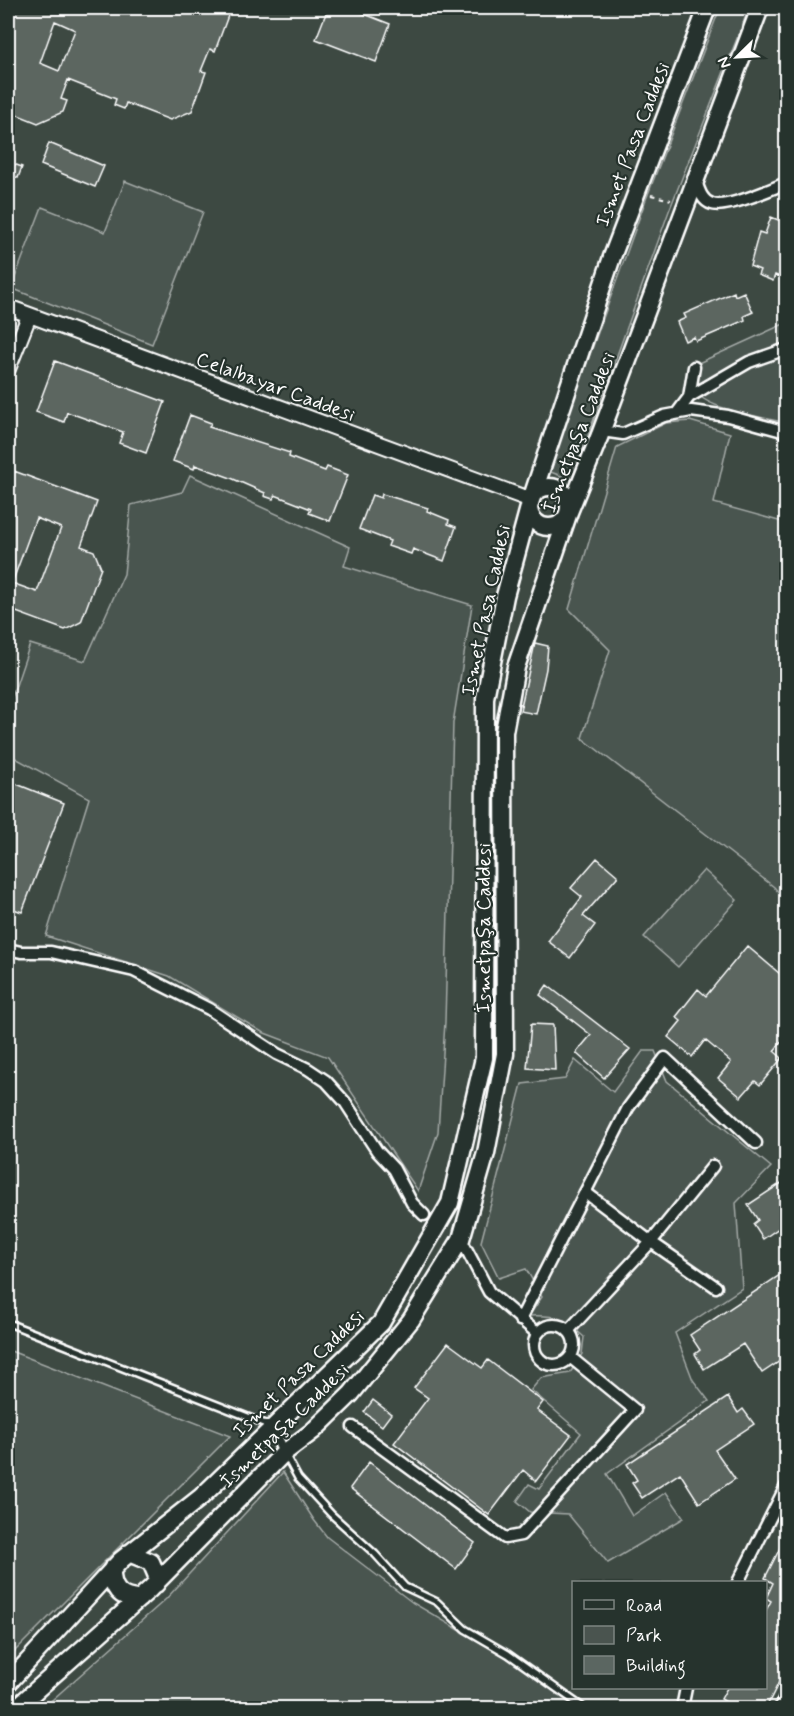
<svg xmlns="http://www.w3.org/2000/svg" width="794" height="1716" font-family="Mynerve,sans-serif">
	<rect width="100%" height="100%" fill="#2f3b35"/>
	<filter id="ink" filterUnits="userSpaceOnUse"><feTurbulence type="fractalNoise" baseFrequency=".0167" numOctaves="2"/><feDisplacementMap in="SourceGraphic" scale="12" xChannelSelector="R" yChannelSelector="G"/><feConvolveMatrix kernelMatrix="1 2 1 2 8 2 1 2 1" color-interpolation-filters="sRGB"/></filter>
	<g filter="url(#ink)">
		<path fill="#3c4842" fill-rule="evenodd" d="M8,8H786V1708H8ZM574,1582H766V1688H574Z"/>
		<path fill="#4a544f" stroke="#a4aaa7" stroke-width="1.5" d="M720,8H749L669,211L572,480L548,471L645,202Z
			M125,181L203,212L152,344L11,288L42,207L105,232Z
			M786,323V423C769,418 705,409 698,393C694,385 695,373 694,365Z
			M690,421L730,433L714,503L786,523V901L774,887L582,738L610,650L569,609L617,447L666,423Z
			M190,475L350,547L344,566L472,605L453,723L445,1022L438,1132L418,1191L328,1057L262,1032L169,976L46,936L89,798L8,754V709L30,644L85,661L124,574L131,505L182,492Z
			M704,870L737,900L678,967L644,937Z
			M643,1051H655L667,1081L771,1167L736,1203L742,1288L675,1333L693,1380L709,1401L607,1474L632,1516L666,1492L684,1518L608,1563L568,1514L530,1512L517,1501L529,1484L539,1489L581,1433L531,1390L541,1378L570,1373L582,1354L584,1337C562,1317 559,1315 529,1316L542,1297L526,1269L499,1278L481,1242L522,1084L565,1079L575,1060L613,1092Z
			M8,1350L230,1436L8,1658Z
			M283,1472L314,1520L327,1537L349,1554L413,1603L519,1665L580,1708H43L166,1599Z"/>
		<path fill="#5b6661" stroke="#fff" stroke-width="1.5" fill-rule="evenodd" d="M8,8H227L229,13L215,51L210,49L201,71L206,72L192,111L170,120L126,103L124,109L114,105L116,99L68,80L61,99L67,101L63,112L38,123L8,111ZM55,21L75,30L59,71L40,63Z
			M328,8H349L390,24L376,62L316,39Z
			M49,143L104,166L95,187L41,165Z
			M8,162L22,167L18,178L8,174Z
			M771,217L786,223V279L775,275L773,281L758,275L760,270L750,266L759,232L765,234Z
			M734,292L735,296L744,292L753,312L744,316L745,320L696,341L694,337L685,341L677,322L686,318L684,314Z
			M55,361L165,402L146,453L119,443L123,432L67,412L64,422L36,412Z
			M190,415L211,423L209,427L290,453L289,457L325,471L327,467L348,475L330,521L309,513L311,509L275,495L273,499L264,496L265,493L231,478L195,465L194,469L173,461Z
			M14,471L97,502L81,546L94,551L101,568L81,622L65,630L8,609V489ZM36,518L61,528L37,592L12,583Z
			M382,494L428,508L427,511L449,520L448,524L456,527L444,561L413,549L411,554L388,546L390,541L359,529L372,495L381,498Z
			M535,643L548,646L546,669L536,714L520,711Z
			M14,783L64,803L22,912L8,907V823L11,814L8,813V787L12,789Z
			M597,858L618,876L583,916L595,925L570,958L548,941L582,897L571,888Z
			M747,946L786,979V1036L774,1051L782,1058L760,1085L755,1081L741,1097L718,1078L731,1062L705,1040L692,1057L668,1037L681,1021L676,1017L698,989L706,996Z
			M547,985L630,1049L604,1078L576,1053L591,1035L540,995Z
			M531,1024L553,1025L555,1070L527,1068Z
			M786,1180V1223L763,1239L753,1224L758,1220L748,1205Z
			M786,1271V1315L778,1320L786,1333V1357L762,1373L743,1344L704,1369L695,1354L700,1350L690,1335Z
			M448,1343L482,1368L488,1360L543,1402L537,1410L571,1435L536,1481L523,1470L489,1515L394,1443L428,1398L414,1388Z
			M728,1397L738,1413L743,1409L754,1424L715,1450L735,1479L699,1503L680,1473L642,1498L632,1483L637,1480L627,1464Z
			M373,1400L391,1414L382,1426L364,1412Z
			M369,1462L475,1543L456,1569L350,1488Z
			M786,1536V1668L766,1708H736L721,1699L727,1688H765V1612L771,1601L766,1598L773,1583L765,1578Z"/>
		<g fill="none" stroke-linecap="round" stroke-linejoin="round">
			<g stroke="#fff" stroke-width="10">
				<path id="service" d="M8,1323L271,1426
					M285,1454L298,1478L331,1514L375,1554L405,1587L437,1602L465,1629L508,1654L584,1708"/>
			</g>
			<g stroke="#fff" stroke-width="15">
				<path id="minor" d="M696,181C699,190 702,201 712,204C726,209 772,189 786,183
					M689,397L749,362L786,349
					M677,413L689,397L694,367
					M602,431L623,434L664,416L691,411L728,416L786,432
					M8,949L21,952H51L134,971L209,1009L277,1054L308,1069L326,1081L345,1102L377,1151L394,1169L412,1203L424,1215
					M585,1192L651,1242L716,1287
					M461,1239L489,1292L537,1333
					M520,1320L628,1108L665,1058L756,1143
					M534 1345a20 20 0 1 1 40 0a20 20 0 1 1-40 0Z
					M568,1331L651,1242L713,1166
					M272,1427L284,1453
					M353,1427L505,1538L521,1535L635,1410L570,1357
					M738,1582L786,1486
					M682,1708L686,1688
					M780,1708L786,1696"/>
			</g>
			<g stroke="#fff" stroke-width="18">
				<path id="tertiary" d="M8,307L531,500
					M8,369L29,316"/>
			</g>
			<g stroke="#fff" stroke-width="21">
				<path id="secondary" d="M529 507a20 20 0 1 1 40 0a20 20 0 1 1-40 0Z
					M129,1553L151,1562L157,1576L156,1584
					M112,1569C111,1588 120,1599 139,1599
					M8,1683L121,1560L201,1497L381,1323L450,1203L484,1058L485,698L505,596L531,500L612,257L707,8
					M16,1708L150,1589L284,1453L313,1431L351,1394L411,1320L461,1239L486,1153L505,1054L504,732L516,667L569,512L600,435L760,8"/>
			</g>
			<path stroke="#fff" stroke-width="2" stroke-dasharray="4.5 4.5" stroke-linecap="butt" d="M651,195L671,200"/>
			<use href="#service" stroke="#26332d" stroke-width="5"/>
			<use href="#minor" stroke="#26332d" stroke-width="10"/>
			<use href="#tertiary" stroke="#26332d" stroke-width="14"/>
			<use href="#secondary" stroke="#26332d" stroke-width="16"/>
		</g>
	</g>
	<g text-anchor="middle" stroke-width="4.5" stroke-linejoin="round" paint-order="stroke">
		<g font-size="20" fill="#fff" stroke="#26332d">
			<text transform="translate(632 144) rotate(-69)" y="7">Ismet Pasa Caddesi</text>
			<text transform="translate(276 386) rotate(20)" y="7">Celalbayar Caddesi</text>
			<text transform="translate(578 432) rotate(-69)" y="7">İsmetpaşa Caddesi</text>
			<text transform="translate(485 610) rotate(-78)" y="7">Ismet Pasa Caddesi</text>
			<text transform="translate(483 928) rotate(-90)" y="7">İsmetpaşa Caddesi</text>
			<text transform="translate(298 1373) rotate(-44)" y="7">Ismet Pasa Caddesi</text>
			<text transform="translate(284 1425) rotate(-44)" y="7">İsmetpaşa Caddesi</text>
		</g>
	</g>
	<rect width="794" height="1716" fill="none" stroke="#26332d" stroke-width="30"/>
	<rect x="15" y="15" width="764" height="1686" fill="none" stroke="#fff" stroke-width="2" filter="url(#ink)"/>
	<rect x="572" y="1581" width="195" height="108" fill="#26332d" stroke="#7d8581" stroke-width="1.5"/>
	<rect x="584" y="1600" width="30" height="9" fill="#26332d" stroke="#7d8581" stroke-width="1.5"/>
	<text x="626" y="1611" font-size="18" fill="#ffffff">Road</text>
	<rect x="584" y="1626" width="30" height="18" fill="#4a544f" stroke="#7d8581" stroke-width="1.5"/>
	<text x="626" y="1641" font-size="18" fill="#ffffff">Park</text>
	<rect x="584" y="1656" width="30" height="18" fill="#5b6661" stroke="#7d8581" stroke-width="1.5"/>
	<text x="626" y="1671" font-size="18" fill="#ffffff">Building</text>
	<g transform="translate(737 57) rotate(246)" stroke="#26332d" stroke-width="4.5" paint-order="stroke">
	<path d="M0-4.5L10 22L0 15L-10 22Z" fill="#ffffff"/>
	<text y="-9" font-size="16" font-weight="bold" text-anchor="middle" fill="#ffffff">N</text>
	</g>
</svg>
